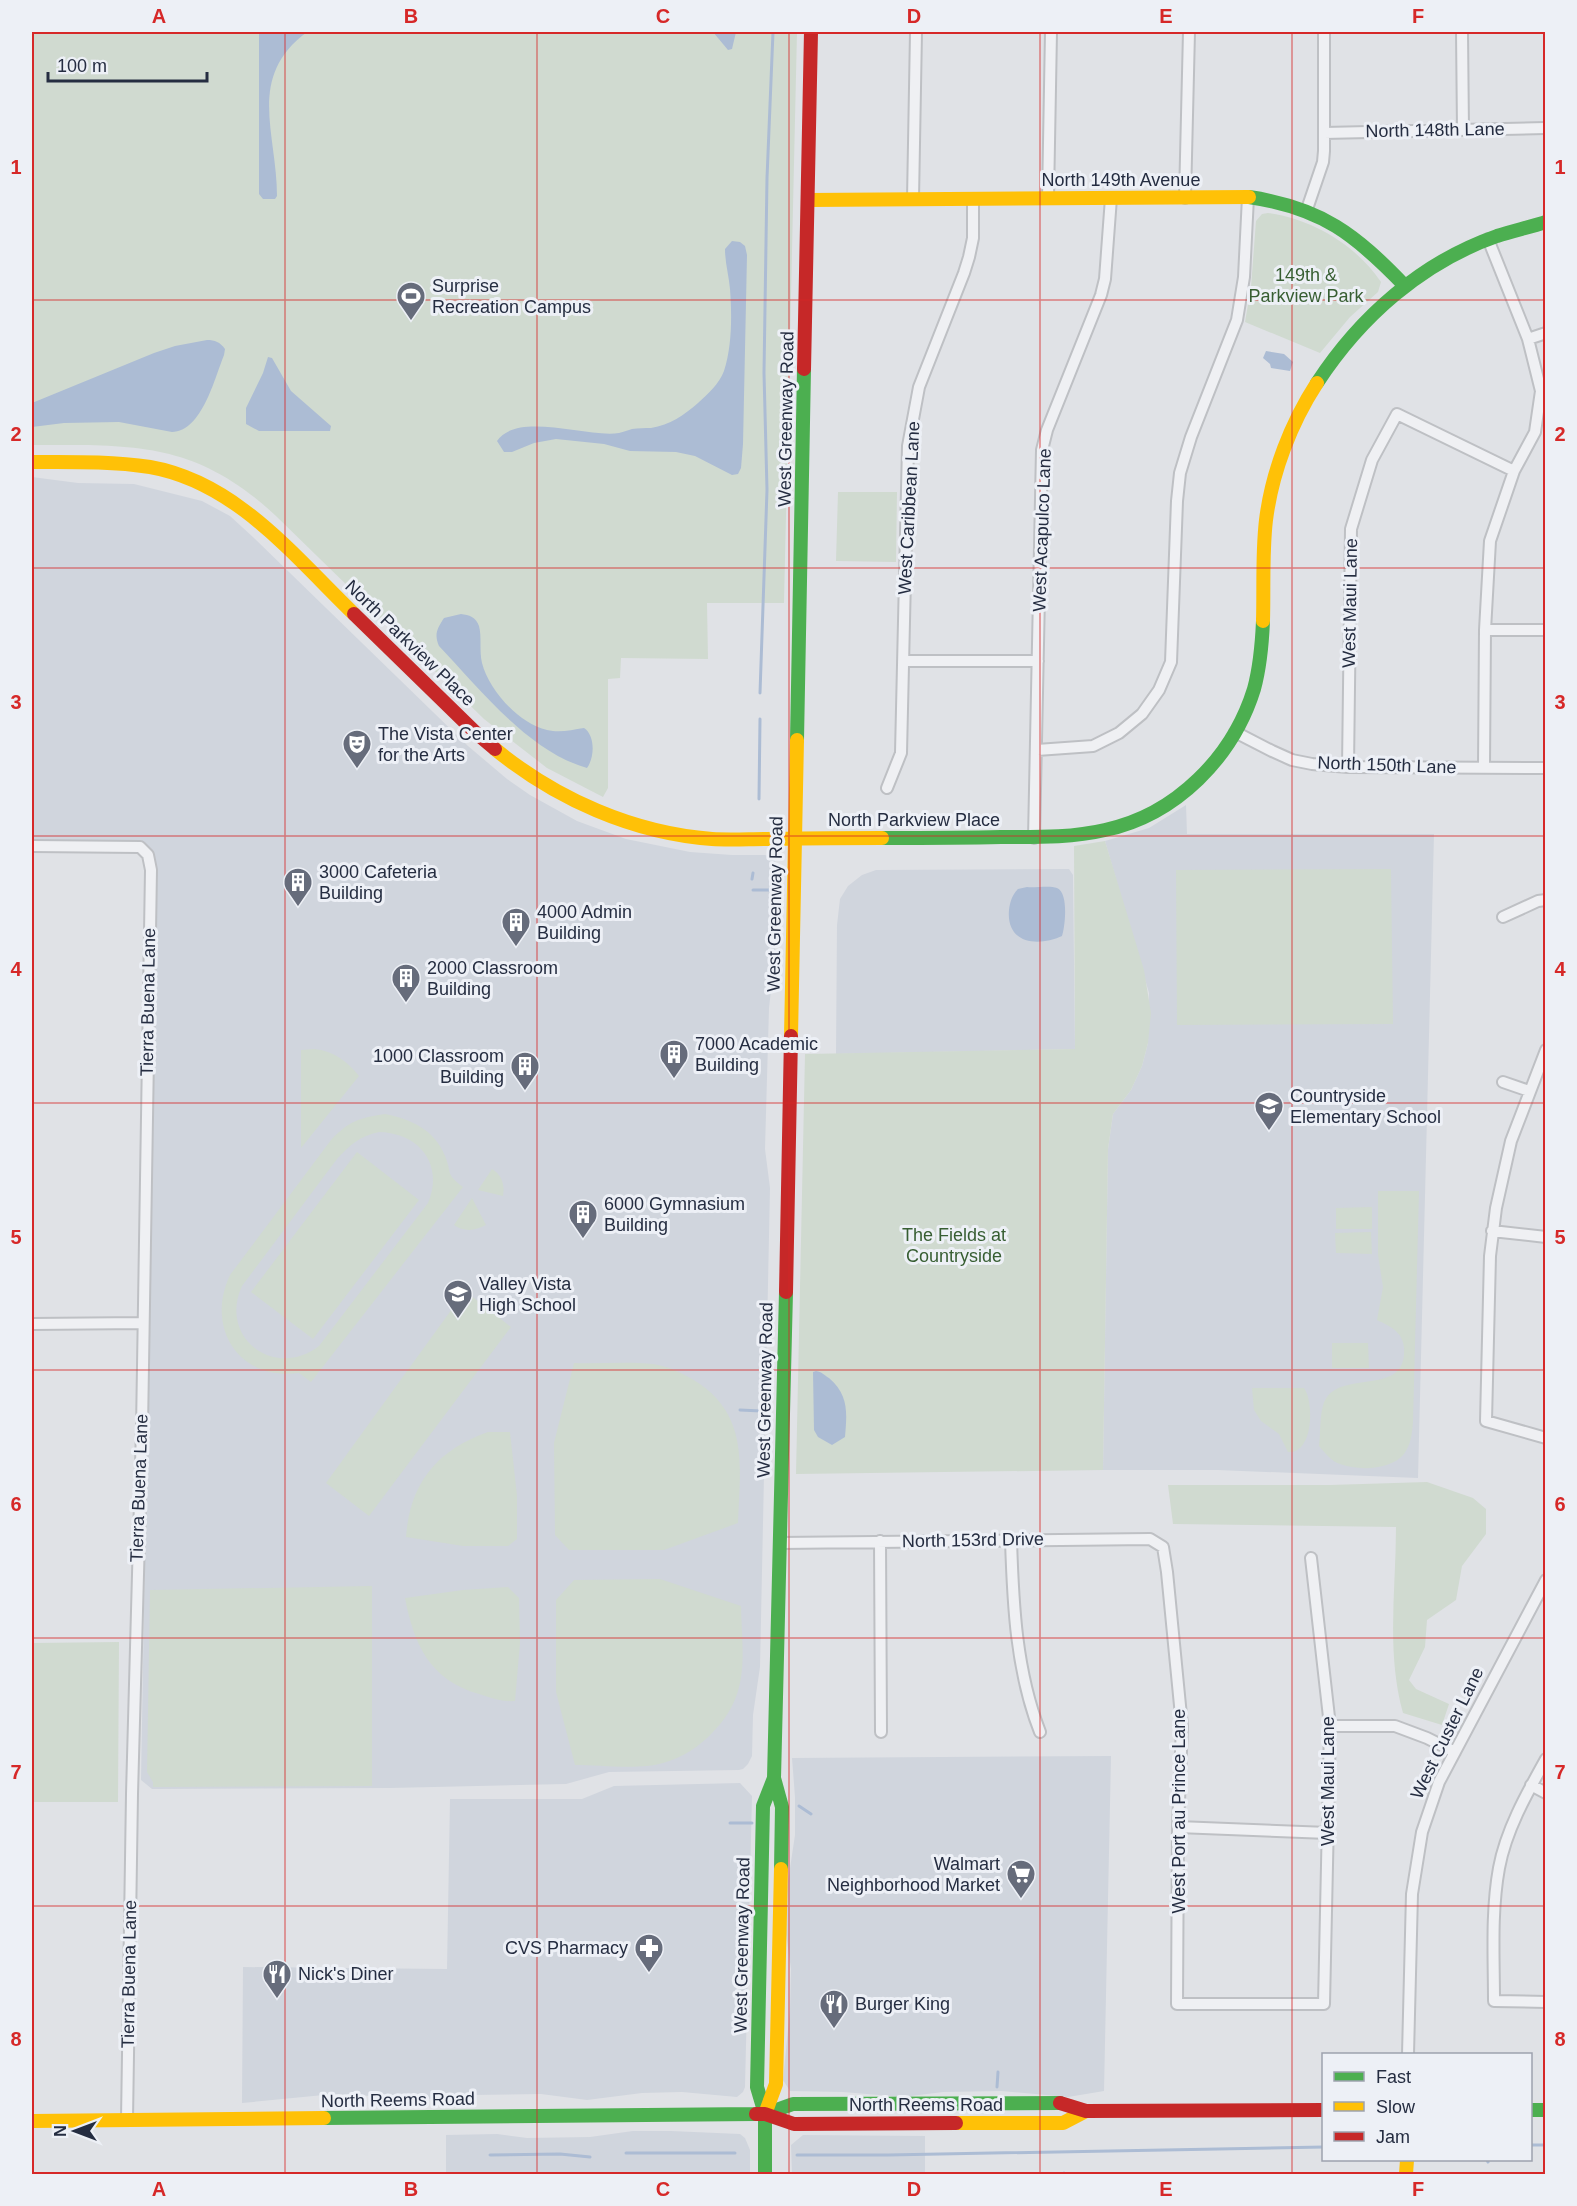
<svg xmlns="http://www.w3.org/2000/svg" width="1577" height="2206" font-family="Helvetica,sans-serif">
	<rect width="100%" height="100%" fill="#e0e2e6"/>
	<path fill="#d0d5dd" d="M32,477L78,483L134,484L202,501L230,516L254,538L468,746L507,779L530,795L577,821L626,839L690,852L732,855H765L773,858L776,863L775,955L769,1008L765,1149L770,1188L760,1667L753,1715L752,1756L748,1764L743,1769L739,1770L609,1772L566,1784L390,1788L152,1789L141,1780L157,869L154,853L144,843L135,840L32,841Z
		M1186,805L1187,834H1434L1418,1478L1218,1470H1103L1108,1149L1113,1114L1131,1090L1142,1066L1148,1043L1149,993L1105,841L1149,828Z
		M1069,869L1073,875L1075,1049L836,1054L837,925L840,899L848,886L862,875L876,870Z
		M1111,1756L1104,2091L1068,2097L1001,2091L943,2092L903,2097L843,2092L790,2091L783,2080L790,2010L791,1969L786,1934L787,1888L795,1835V1797L792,1758Z
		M740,1783L752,1796L745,2087L743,2092L737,2097L682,2092L642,2093L587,2100L541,2094L470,2095L427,2099L334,2094L242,2103L243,1967L447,1969L450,1799H582L614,1786Z
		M633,2131H671L740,2134L745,2138L750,2150V2174H446V2135L497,2134L527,2138L590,2137Z
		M803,2135L925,2136V2174H792L791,2145Z"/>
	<path fill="#d0dad0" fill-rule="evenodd" d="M32,32H797L784,603H707L708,659L621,658L620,678L608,679V788L603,797L547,768L484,719L276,516C196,441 134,445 32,445Z
		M1268,213C1312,219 1356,245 1381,282L1378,292L1350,317L1320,353L1245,322L1251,287L1256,221L1262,214Z
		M838,492H897L896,562L836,561Z
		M1105,841L1144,970L1151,1013L1148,1043L1142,1066L1131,1090L1113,1114L1108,1149L1103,1470L796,1474L805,1054L1075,1049L1074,846Z
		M1391,869L1393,1024L1177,1025L1176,870Z
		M314,1049C334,1051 347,1061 359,1076L301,1148V1050Z
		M385,1114C411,1119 435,1130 445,1156C453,1175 444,1172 463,1187L311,1382L299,1373C239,1381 205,1328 230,1275L331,1140C349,1121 359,1118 385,1114ZM379,1132C420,1133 444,1165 428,1203L319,1346C275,1380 218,1338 242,1286L337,1159C350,1145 360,1136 379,1132Z
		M357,1152L419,1200L313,1339L251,1292Z
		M492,1169C502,1175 505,1185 503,1196L478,1190Z
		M1378,1191H1419L1413,1422C1412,1434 1411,1444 1404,1454C1391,1470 1359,1471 1340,1464C1331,1461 1325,1453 1319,1446C1321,1432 1319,1407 1327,1397C1347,1371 1407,1396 1404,1348C1403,1332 1390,1326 1377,1320L1383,1287L1378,1255Z
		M472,1198L486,1225C475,1231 464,1232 454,1225Z
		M1372,1207V1229H1336V1208Z
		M1371,1232L1372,1254L1336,1253L1335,1233Z
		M465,1291L511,1327L369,1516L326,1483Z
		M1332,1343H1368L1369,1368H1332Z
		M574,1363C600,1364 627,1361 653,1364C667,1366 680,1372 692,1379C750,1413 740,1466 738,1523L664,1550H569L555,1535L554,1443Z
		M1252,1388H1304C1314,1401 1314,1454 1288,1452L1279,1434L1261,1421L1254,1410Z
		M488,1432H510L517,1496V1539L508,1546H463L406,1537C410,1483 437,1450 488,1432Z
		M1427,1482L1473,1498L1486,1509V1534L1462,1566L1456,1600L1427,1620L1425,1647L1409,1680L1416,1689L1449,1704L1442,1725L1403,1713C1386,1652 1396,1589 1396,1527L1173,1524L1168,1485H1330Z
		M660,1579L741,1606C742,1655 751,1693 713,1732C700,1746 682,1758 663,1763C640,1770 600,1765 575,1765L556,1692V1600L574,1580Z
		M372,1586V1786L153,1787V1782L147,1772L150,1590Z
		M508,1587L519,1598L520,1643L515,1701C503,1702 491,1698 479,1694C430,1680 414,1645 405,1598L463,1590Z
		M119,1642L118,1802H32V1643Z"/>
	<path fill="#acbcd4" d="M259,32H307C246,77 277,133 277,196L275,199H263L259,194Z
		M713,32H736L732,49L728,50Z
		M732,241L740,242L745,246L747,255L743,444L741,468L738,474L732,475L695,456L676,452L630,451L604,444L556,439L534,443L512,452H504L497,441C517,411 587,438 619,433C624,432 628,430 632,429C638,428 645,428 651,428C670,425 684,415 698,403C708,394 719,384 724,371C732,346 732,316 730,289C729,276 725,263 725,249Z
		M207,340C215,340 220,342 225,349L224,355C214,380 202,431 172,432L119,422L64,423L32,427V403L154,353L175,346Z
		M1266,351L1284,354L1293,362L1290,371L1271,368L1270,364L1263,358Z
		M268,357L272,358L291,391L331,426L330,431H259L246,424V408L263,373Z
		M461,614C469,615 476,617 479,626C482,637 479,650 482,663C489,690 518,723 547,730C560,733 571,730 584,728C595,735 595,757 587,768C528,751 480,689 439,646C434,634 437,629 444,618Z
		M1027,887C1035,888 1050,885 1057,888C1069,893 1065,927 1062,936C1038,947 1006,944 1009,910C1010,902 1012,895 1018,889Z
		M816,1371C822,1372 824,1375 829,1378C849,1395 847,1413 845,1437L832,1445L818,1437L814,1430L813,1372Z"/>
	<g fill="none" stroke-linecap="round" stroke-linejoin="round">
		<path stroke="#acbcd4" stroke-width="3" d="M760,693L767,490L764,373L767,178L773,32
			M759,799L760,719
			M752,879L753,873
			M753,890H773
			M740,1410L761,1411
			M799,1806L811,1814
			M730,1823H752
			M997,2087L998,2072
			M1530,2145H1546
			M626,2153H735
			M490,2155L560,2154L590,2157
			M797,2155H888L1324,2147
			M1487,2160L1488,2162
			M1064,2173V2174"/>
		<g stroke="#bec0c4" stroke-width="14">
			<path id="street" d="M1462,32L1463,130
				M1324,133L1546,128
				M1048,198L1051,32
				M1185,198L1189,32
				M913,199L916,32
				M1307,209L1323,162L1324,151V32
				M1528,339L1546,333
				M1485,630H1546
				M903,661H1038
				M1235,732L1272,751L1292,760L1312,764L1348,767L1546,768
				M1037,750L1093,746L1119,733L1142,714L1159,690L1171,662L1177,501L1180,473L1191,437L1237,320L1244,277L1248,197
				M1348,767L1351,529L1372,460L1397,414L1514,471
				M1484,767L1485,630L1490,541L1514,471L1535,432L1541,391L1528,339L1488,239
				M887,788L901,753L908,446L919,387L964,273L969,257L973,238V199
				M1034,838L1042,450L1047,430L1101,295L1105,279L1111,198
				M32,846L140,847L148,855L151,870L142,1428L132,1794L127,2120
				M1503,917L1538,901L1546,900
				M1546,1050L1511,1141L1496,1208L1490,1256L1486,1421L1546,1438
				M1503,1082L1529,1091
				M1492,1231L1546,1237
				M32,1324L143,1323
				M1011,1540C1013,1604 1016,1671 1040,1732
				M880,1541L881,1732
				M780,1543L1150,1539L1163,1547L1167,1572L1182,1726L1178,1827L1177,2004H1324L1330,1726L1311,1558
				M1330,1726H1395L1427,1738L1455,1752
				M1546,1759C1527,1793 1506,1830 1499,1868C1491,1912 1494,1957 1494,2001L1546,2002
				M1531,1785L1546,1793
				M1178,1827L1328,1833
				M1408,2054L1412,1894L1422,1832L1439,1782L1546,1580"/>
		</g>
		<use href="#street" stroke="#eff0f3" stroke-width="10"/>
		<path stroke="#4caf50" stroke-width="14" d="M1249,197C1322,208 1355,234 1405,286
			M1317,383C1360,317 1422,262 1497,236C1513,231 1530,227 1546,222
			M797,740L804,369
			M882,838C922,838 961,838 1001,837C1036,837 1071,838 1105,830C1176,815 1233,757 1254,689C1260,667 1262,644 1263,621
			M781,1869L782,1807L774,1778L786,1292
			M1530,2110H1546
			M765,2114L793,2104L1060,2103
			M324,2118L756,2114
			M765,2174V2114L757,2087L763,1806L774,1778"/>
		<path stroke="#ffc107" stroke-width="14" d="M809,200L1249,197
			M32,462C71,462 111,461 150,467C236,482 294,556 354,614
			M1263,621C1264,587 1262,554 1266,520C1272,472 1291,423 1317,383
			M495,749C556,799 633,833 712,839C730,840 749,839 767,839C806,838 844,838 882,838
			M791,1036L797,740
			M765,2114L776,2084L781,1869
			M32,2121L324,2118
			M956,2123H1063L1086,2111
			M1406,2174L1407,2160"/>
		<path stroke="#c62828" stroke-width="14" d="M804,369L811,32
			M354,614L476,733L495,749
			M786,1292L791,1036
			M1060,2103L1086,2111L1324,2110
			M756,2114H765L794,2124L956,2123"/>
	</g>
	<path fill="none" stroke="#d62828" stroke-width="1.5" stroke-opacity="0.55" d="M285,32V2174M537,32V2174M789,32V2174M1040,32V2174M1292,32V2174M32,300H1546M32,568H1546M32,836H1546M32,1103H1546M32,1370H1546M32,1638H1546M32,1906H1546"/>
	<defs>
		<g id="stadium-pin" transform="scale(1.5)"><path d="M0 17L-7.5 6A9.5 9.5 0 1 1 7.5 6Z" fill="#666c7b" stroke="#edf0f6"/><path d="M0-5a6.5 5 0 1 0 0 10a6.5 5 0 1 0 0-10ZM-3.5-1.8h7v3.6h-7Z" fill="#fff"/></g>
		<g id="theatre-pin" transform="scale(1.5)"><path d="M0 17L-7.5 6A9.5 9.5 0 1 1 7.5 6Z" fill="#666c7b" stroke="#edf0f6"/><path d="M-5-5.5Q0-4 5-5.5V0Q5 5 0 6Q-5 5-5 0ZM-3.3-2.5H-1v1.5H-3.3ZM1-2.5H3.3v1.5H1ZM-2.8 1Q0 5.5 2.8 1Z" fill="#fff"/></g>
		<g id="building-pin" transform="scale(1.5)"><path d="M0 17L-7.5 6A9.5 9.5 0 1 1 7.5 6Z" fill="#666c7b" stroke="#edf0f6"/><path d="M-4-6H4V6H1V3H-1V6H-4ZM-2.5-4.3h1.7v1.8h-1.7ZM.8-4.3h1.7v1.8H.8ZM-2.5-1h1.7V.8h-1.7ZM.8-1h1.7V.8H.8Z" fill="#fff"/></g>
		<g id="school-pin" transform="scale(1.5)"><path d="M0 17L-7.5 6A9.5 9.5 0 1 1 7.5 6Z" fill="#666c7b" stroke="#edf0f6"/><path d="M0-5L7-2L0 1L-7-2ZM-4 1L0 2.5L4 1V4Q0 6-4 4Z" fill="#fff"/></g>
		<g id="supermarket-pin" transform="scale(1.5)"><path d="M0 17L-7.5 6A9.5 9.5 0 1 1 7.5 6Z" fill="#666c7b" stroke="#edf0f6"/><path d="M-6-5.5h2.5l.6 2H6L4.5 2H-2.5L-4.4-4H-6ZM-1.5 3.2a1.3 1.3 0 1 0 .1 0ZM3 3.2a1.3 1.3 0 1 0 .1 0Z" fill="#fff"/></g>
		<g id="pharmacy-pin" transform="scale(1.5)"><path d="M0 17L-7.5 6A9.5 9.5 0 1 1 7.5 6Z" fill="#666c7b" stroke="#edf0f6"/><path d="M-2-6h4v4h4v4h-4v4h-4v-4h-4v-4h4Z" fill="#fff"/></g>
		<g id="restaurant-pin" transform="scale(1.5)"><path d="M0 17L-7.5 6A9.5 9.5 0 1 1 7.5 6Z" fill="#666c7b" stroke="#edf0f6"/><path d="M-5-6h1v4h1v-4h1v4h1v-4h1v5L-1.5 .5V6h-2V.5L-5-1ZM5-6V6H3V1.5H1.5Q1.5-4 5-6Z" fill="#fff"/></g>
	</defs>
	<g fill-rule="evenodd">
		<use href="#stadium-pin" x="411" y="296"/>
		<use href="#theatre-pin" x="357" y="744"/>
		<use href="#building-pin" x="298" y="882"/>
		<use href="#building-pin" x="516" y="922"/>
		<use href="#building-pin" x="406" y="978"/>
		<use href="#building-pin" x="674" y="1054"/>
		<use href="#building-pin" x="525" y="1066"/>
		<use href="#school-pin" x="1269" y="1106"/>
		<use href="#building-pin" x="583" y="1214"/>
		<use href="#school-pin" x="458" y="1294"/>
		<use href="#supermarket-pin" x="1021" y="1874"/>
		<use href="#pharmacy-pin" x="649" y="1948"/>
		<use href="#restaurant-pin" x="277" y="1974"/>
		<use href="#restaurant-pin" x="834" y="2004"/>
	</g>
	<g text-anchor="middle" stroke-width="6" stroke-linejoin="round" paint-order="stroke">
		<g font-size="18" fill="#252d41" stroke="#edf0f6">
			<text transform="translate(1435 130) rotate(-1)" y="6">North 148th Lane</text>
			<text x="1121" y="186">North 149th Avenue</text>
			<text transform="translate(786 419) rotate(-89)" y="6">West Greenway Road</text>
			<text transform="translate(909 508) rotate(-87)" y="6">West Caribbean Lane</text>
			<text transform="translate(1042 530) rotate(-88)" y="6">West Acapulco Lane</text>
			<text transform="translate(1350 603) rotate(-89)" y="6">West Maui Lane</text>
			<text transform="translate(410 643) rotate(44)" y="6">North Parkview Place</text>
			<text transform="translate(1387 765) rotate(2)" y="6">North 150th Lane</text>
			<text x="914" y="826">North Parkview Place</text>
			<text transform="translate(775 904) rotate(-89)" y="6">West Greenway Road</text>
			<text transform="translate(148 1002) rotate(-89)" y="6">Tierra Buena Lane</text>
			<text transform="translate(765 1390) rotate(-89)" y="6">West Greenway Road</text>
			<text transform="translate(139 1488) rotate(-88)" y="6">Tierra Buena Lane</text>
			<text transform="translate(973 1540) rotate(-1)" y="6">North 153rd Drive</text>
			<text transform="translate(1447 1733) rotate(-64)" y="6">West Custer Lane</text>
			<text transform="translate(1328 1781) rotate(-90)" y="6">West Maui Lane</text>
			<text transform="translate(1179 1811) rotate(-90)" y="6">West Port au Prince Lane</text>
			<text transform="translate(742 1945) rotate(-89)" y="6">West Greenway Road</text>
			<text transform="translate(129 1974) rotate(-89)" y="6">Tierra Buena Lane</text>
			<text transform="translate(398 2100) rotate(-1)" y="6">North Reems Road</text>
			<text x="926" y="2111">North Reems Road</text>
		</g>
		<g font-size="18" fill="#375e32" stroke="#edf0f6">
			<text x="1306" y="281">149th &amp;<tspan x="1306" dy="21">Parkview Park</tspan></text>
			<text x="954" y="1241">The Fields at<tspan x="954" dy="21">Countryside</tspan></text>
		</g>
		<g font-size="18" fill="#252d41" stroke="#edf0f6" text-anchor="start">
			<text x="432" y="292">Surprise<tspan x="432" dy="21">Recreation Campus</tspan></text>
			<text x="378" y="740">The Vista Center<tspan x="378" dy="21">for the Arts</tspan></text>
			<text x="319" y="878">3000 Cafeteria<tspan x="319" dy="21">Building</tspan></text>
			<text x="537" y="918">4000 Admin<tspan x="537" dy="21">Building</tspan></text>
			<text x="427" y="974">2000 Classroom<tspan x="427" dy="21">Building</tspan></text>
			<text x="695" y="1050">7000 Academic<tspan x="695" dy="21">Building</tspan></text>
			<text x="504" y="1062" text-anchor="end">1000 Classroom<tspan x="504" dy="21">Building</tspan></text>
			<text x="1290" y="1102">Countryside<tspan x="1290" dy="21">Elementary School</tspan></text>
			<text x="604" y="1210">6000 Gymnasium<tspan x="604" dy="21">Building</tspan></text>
			<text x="479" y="1290">Valley Vista<tspan x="479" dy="21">High School</tspan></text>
			<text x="1000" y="1870" text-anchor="end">Walmart<tspan x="1000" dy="21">Neighborhood Market</tspan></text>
			<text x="628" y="1954" text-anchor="end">CVS Pharmacy</text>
			<text x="298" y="1980">Nick's Diner</text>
			<text x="855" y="2010">Burger King</text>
		</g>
	</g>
	<rect width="1577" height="2206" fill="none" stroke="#edf0f6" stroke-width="66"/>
	<rect x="1322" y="2053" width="210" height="108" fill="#edf0f6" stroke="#9da2ae" stroke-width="1.5"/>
	<rect x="1334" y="2072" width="30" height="9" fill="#4caf50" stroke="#9da2ae" stroke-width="1.5"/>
	<text x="1376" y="2083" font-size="18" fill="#252d41">Fast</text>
	<rect x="1334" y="2102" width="30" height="9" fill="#ffc107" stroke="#9da2ae" stroke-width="1.5"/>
	<text x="1376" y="2113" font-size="18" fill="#252d41">Slow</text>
	<rect x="1334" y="2132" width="30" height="9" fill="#c62828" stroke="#9da2ae" stroke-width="1.5"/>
	<text x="1376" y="2143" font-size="18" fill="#252d41">Jam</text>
	<g transform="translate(75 2131) rotate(270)" stroke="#edf0f6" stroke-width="4.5" paint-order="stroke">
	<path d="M0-4.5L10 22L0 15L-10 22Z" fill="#252d41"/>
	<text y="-9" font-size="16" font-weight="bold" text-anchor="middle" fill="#252d41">N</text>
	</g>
	<path d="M48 72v9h159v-9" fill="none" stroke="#252d41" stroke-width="3"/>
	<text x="57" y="72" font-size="18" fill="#252d41" stroke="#edf0f6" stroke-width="4.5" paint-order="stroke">100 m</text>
	<rect x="33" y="33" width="1511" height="2140" fill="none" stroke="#d62828" stroke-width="2"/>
	<g font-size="20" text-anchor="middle" font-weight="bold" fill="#d62828">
		<text x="159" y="23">A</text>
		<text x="411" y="23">B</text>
		<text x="663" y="23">C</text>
		<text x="914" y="23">D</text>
		<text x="1166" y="23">E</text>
		<text x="1418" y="23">F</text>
		<text x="16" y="174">1</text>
		<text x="1560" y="174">1</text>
		<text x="16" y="441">2</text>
		<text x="1560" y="441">2</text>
		<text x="16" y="709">3</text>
		<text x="1560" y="709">3</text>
		<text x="16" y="976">4</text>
		<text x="1560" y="976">4</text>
		<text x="16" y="1244">5</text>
		<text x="1560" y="1244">5</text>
		<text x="16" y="1511">6</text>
		<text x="1560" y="1511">6</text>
		<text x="16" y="1779">7</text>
		<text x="1560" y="1779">7</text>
		<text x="16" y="2046">8</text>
		<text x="1560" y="2046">8</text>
		<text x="159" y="2196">A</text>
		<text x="411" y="2196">B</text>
		<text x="663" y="2196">C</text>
		<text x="914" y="2196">D</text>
		<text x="1166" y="2196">E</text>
		<text x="1418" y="2196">F</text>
	</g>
</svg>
